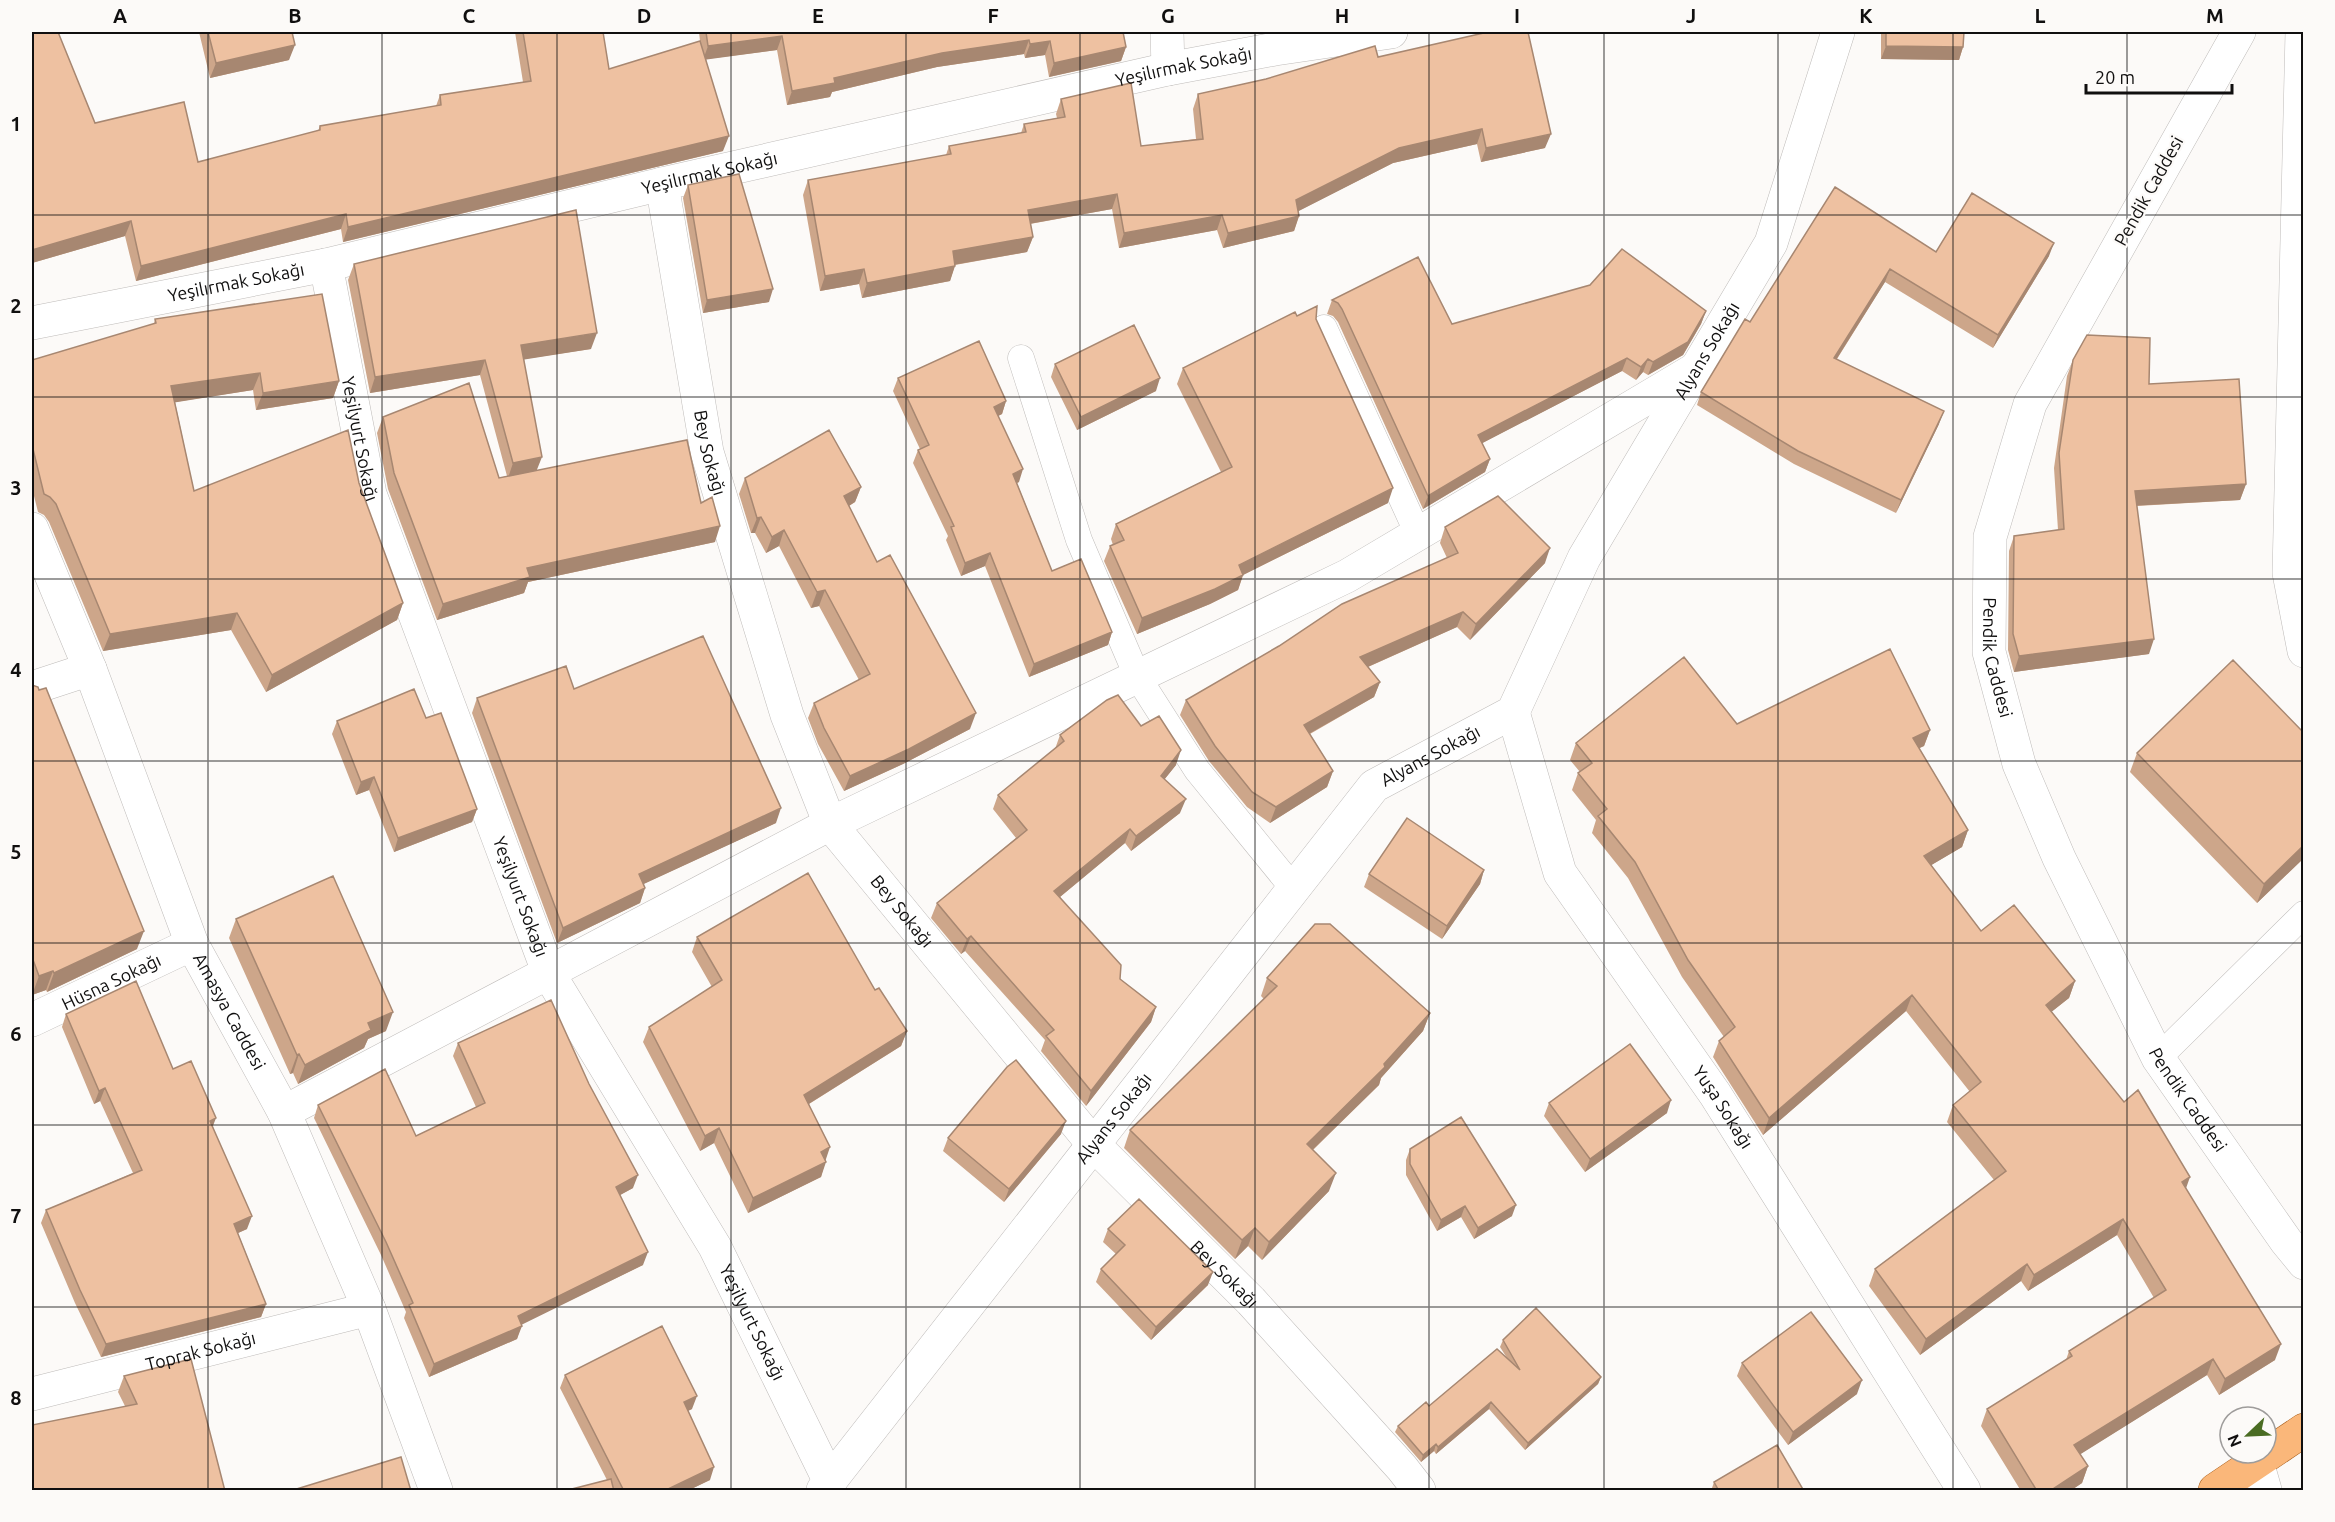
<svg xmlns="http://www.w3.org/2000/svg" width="2335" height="1522" font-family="Ubuntu,sans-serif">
	<rect width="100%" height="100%" fill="#fcfaf8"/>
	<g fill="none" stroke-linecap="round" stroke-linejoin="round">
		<g stroke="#bfbcba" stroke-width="27">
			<path id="lane" d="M1324,328L1418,534
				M1021,358L1079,540L1137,676L1197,770L1294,889
				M2158,1058L2304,914"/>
		</g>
		<g stroke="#bfbcba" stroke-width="34">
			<g id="street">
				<path d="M1167,32L1168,69"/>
				<path id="s1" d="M2239,32L2030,404L1990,537L1989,652L2019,764L2059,858L2158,1058L2286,1241L2304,1263"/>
				<path d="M2302,32L2289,573L2304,651"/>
				<path id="s2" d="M662,184L707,452L787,715L830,824L1094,1145L1251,1301L1402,1468L1419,1490"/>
				<path id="s3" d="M326,265L370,494L549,974L715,1247L830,1482"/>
				<path id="s4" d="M32,323L326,265L662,184L1168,69L1275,49L1391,32"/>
				<path id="s5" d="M32,529L90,669L192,944L284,1112L369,1309L436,1490"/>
				<path d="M32,688L90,669"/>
				<path id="s6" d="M1513,712L1560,873L1715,1094L1964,1490"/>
				<path id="s7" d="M32,1020L192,944"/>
				<path d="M284,1112L830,824L1347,576L1694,370"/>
				<path id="s8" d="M32,1394L369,1309"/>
				<path d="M2257,1462L2265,1490"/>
				<path id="s9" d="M823,1490L1374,786L1513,712L1584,558L1771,243L1838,32"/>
			</g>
		</g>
		<g stroke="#a65d1b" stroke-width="34">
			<path id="primary" d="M2215,1490L2304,1430"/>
		</g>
		<use href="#lane" stroke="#fff" stroke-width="26"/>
		<use href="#street" stroke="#fff" stroke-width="33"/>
		<use href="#primary" stroke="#fab77a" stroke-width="33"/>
	</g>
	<path fill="#cda68a" d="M32,32L95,123L198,162L318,131L320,126L436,106L440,95L523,82L515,32H603L609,69L700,41L699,32H1123L1126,47L1121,61L1049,77L1045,55L1025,58L1024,54L937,67L832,92L830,97L787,105L777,50L706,59L723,151L343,242L341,229L136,281L125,236L32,263Z
		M199,32H292L289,60L210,78Z
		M1881,32H1964L1963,47L1959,60L1881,59Z
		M1378,57L1545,148L1481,162L1477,144L1393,163L1298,211L1299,216L1294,231L1223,248L1217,230L1119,248L1112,209L1030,224L1033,237L1027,252L955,265L950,281L862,298L859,284L820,291L803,195L808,180L946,155L949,146L1021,133L1024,124L1057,118L1056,114L1061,99L1141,146L1196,139L1193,109L1198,94Z
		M688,185L769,302L703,313L683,198Z
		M1936,252L2049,256L1993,348L1885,282L1837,359L1939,424L1896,513L1794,464L1697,405L1701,392L1750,322Z
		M354,264L591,349L524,359L537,470L701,503L715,542L528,582L524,593L437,620L388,489L377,433L383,417L499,478L507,476L480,375L370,393L348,280Z
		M1332,300L1452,324L1706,311L1701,324L1683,355L1648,375L1643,372L1636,380L1622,371L1482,443L1490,459L1485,472L1423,509L1338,322L1333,316L1327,314Z
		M1297,316L1316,319L1388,503L1243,575L1238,590L1210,604L1137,634L1104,561L1110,546L1113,545L1111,539L1116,524L1221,472L1177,384L1183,368Z
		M155,319L339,381L333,398L256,410L253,390L175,402L194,491L359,483L403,603L397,620L266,692L231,630L103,651L49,522L44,515L38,512L32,488V360L154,324Z
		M2073,360L2149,384L2246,484L2240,500L2137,506L2149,654L2014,672L2008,650L2009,551L2014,536L2058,530L2054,468L2067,376Z
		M1055,364L1156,391L1077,430L1051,377Z
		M898,378L1006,401L1002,414L998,416L1019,482L1017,483L1052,571L1112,632L1108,645L1029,677L985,566L961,576L946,540L948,536L913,463L918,450L920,449L893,391Z
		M745,478L861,487L855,502L849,506L877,562L970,729L903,764L844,791L818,744L808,718L814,703L859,680L819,606L811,608L779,546L766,553L755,533H751L739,494Z
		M1445,527L1545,563L1470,640L1457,627L1368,667L1380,682L1374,697L1310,734L1333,771L1327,787L1270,823L1247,807L1209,761L1180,715L1186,700L1447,558L1440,543Z
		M32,685L137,949L47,992L46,990L32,995Z
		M574,689L776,823L643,884L645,888L640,903L557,943L472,713L477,698Z
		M426,718L477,809L472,822L394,852L369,790L356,795L332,734L337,721Z
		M1737,724L1930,730L1924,746L1919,748L1968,830L1962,847L1931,865L1981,931L2075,981L2069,998L2051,1012L2185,1188L2275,1360L2219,1395L2207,1375L2080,1454L2088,1466L2082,1483L2070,1491H2021L1981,1426L1987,1409L2066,1360L2069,1351L2154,1298L2117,1235L2028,1291L2021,1281L1920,1355L1869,1286L1875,1269L1994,1180L1947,1122L1953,1105L1970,1092L1906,1011L1763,1135L1713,1057L1719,1041L1724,1037L1682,977L1628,878L1592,833L1596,820L1572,790L1578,773L1580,772L1570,760L1576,743Z
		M1141,726L1176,765L1164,780L1180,813L1131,851L1125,843L1060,897L1120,979L1156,1007L1151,1022L1086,1106L1041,1051L1045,1040L965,951L961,954L931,918L937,903L1016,838L993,809L998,795L1055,749L1060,735Z
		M2304,733V858L2257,903L2130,772L2137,753Z
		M1484,870L1480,884L1442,939L1364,887L1369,874Z
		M236,919L386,1031L368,1039L364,1048L298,1084L293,1073L290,1074L229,938Z
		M697,937L875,990L907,1031L901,1046L809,1104L825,1161L821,1177L748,1213L714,1143L700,1151L643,1042L649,1027L712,987L692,952Z
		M1267,978L1430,1013L1423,1031L1381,1078L1379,1085L1313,1150L1329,1191L1262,1260L1248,1246L1235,1259L1124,1148L1130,1130L1264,999L1261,996Z
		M66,1014L173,1069L213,1127L247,1229L238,1233L266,1304L261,1317L101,1357L75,1303L41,1223L46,1210L133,1173L100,1101L94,1104L62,1027Z
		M458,1043L633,1188L620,1195L643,1265L521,1324L517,1339L429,1377L404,1318L406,1312L381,1255L314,1118L318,1105L416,1136L476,1107L453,1056Z
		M1549,1103L1667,1113L1585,1172L1544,1116Z
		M1061,1134L1004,1202L943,1151L948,1138Z
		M1410,1149L1512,1216L1474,1239L1461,1217L1437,1231L1406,1175V1160Z
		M1108,1229L1208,1285L1151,1340L1096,1282L1101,1269L1116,1254L1103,1242Z
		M1503,1340L1601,1377L1598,1384L1525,1450L1489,1409L1436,1454L1434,1451L1421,1462L1395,1432L1398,1426L1507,1358L1500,1347Z
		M1742,1363L1857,1394L1788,1445L1737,1376Z
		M565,1375L692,1409L688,1411L710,1480L687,1491H564L607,1480L560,1388Z
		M124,1376L225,1491L125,1406L118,1392Z
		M1714,1482L1804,1491H1711Z"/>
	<path fill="#a78771" d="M782,36L777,50L703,60L708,46Z
		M1029,40L1024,54L937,67L832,92L830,97L787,105L792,91L834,78L942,53Z
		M1050,41L1045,55L1025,58L1030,44Z
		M295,45L289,60L210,78L216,63Z
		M1886,46L1963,47L1959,60L1881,59Z
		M1126,47L1121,61L1049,77L1054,63Z
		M1482,129L1477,144L1393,163L1291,215L1296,200L1399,148Z
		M1551,134L1545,148L1481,162L1486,148Z
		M729,136L723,151L343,242L348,227Z
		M1117,194L1112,209L1023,225L1028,210Z
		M346,214L341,229L136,281L141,266Z
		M1222,215L1217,230L1119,248L1124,233Z
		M1299,216L1294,231L1223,248L1228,233Z
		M131,221L125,236L32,263V250Z
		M1033,237L1027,252L947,266L953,251Z
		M2054,243L2049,256L1993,348L1998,335Z
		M955,266L950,281L862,298L867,283Z
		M864,269L859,284L820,291L825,276Z
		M1890,269L1885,282L1829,371L1834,358Z
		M773,289L769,302L703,313L707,300Z
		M1706,311L1701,324L1683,355L1648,375L1653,362Z
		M597,333L591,349L515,361L521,345Z
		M1627,358L1622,371L1473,448L1478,435Z
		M1648,359L1643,372L1636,380L1641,367Z
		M485,360L480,375L370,393L375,377Z
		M260,373L253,390L165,404L171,386Z
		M1160,378L1156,391L1077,430L1081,417Z
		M339,381L333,398L256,410L263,393Z
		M1006,401L1002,414L990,420L994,407Z
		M1944,411L1939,424L1896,513L1901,500Z
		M542,457L536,472L508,478L513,463Z
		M1490,459L1485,472L1423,509L1428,496Z
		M1023,469L1019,482L1008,487L1013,474Z
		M2246,484L2240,500L2129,506L2135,491Z
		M861,487L855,502L839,512L844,496Z
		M1393,488L1388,503L1243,575L1238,590L1210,604L1137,634L1142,618L1239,565Z
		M761,517L755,533H751L757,518Z
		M720,526L715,542L528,582L524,593L437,620L443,604L527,568Z
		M784,530L779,546L766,553L772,537Z
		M1550,548L1545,563L1470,640L1476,624Z
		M990,553L985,566L961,576L965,563Z
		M825,590L819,606L811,608L817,592Z
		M403,603L397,620L266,692L272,675Z
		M1463,612L1457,627L1354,673L1360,657Z
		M237,613L231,630L103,651L110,634Z
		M1112,632L1108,645L1029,677L1034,664Z
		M2154,639L2149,654L2014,672L2019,656Z
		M1380,682L1374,697L1298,740L1304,725Z
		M976,713L970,729L903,764L844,791L850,776Z
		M1930,730L1924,746L1907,754L1913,738Z
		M1181,750L1176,765L1155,791L1161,776Z
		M1333,771L1327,787L1270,823L1276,807Z
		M374,777L369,790L356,795L361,782Z
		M1186,799L1180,813L1131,851L1136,836Z
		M781,808L776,823L633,889L639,874Z
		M477,809L472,822L394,852L398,838Z
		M1130,829L1125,843L1049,906L1054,891Z
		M1968,830L1962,847L1918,873L1924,856Z
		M2304,845V858L2257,903L2264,884Z
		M1484,870L1480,884L1442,939L1447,926Z
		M645,888L640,903L557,943L563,928Z
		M144,931L137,949L47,992L54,973Z
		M971,936L965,951L961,954L967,939Z
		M53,971L46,990L32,995L39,976Z
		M2075,981L2069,998L2040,1021L2046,1005Z
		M1912,995L1906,1011L1763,1135L1769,1118Z
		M1156,1007L1151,1022L1086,1106L1091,1091Z
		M393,1012L386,1031L368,1039L364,1048L298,1084L305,1065L368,1023Z
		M1430,1013L1423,1031L1381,1078L1379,1085L1300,1162L1307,1144L1384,1064Z
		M907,1031L901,1046L799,1110L804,1095Z
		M299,1054L293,1073L290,1074L297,1055Z
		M105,1088L100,1101L94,1104L99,1091Z
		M1671,1100L1667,1113L1585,1172L1590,1159Z
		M216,1118L211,1131L210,1121Z
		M1066,1121L1061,1134L1004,1202L1009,1189Z
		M719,1128L714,1143L700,1151L705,1136Z
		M830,1147L825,1162L821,1152Z
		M826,1162L821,1177L748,1213L753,1198Z
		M1336,1173L1329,1191L1262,1260L1269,1242Z
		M638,1175L633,1188L611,1200L616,1187Z
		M2190,1177L2184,1194L2182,1182Z
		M1516,1205L1512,1216L1474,1239L1478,1228Z
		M1465,1206L1461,1217L1437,1231L1441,1220Z
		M252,1216L247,1229L229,1237L234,1224Z
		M2123,1219L2117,1235L2028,1291L2034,1275Z
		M1255,1228L1248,1246L1235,1259L1242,1240Z
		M648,1252L643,1265L513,1329L518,1316Z
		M2027,1264L2021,1281L1920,1355L1926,1339Z
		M1213,1272L1208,1285L1151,1340L1156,1327Z
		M266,1304L261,1317L101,1357L106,1344Z
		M522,1326L517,1339L429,1377L434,1364Z
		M2281,1344L2275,1360L2219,1395L2225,1379Z
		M2213,1359L2207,1375L2068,1462L2074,1445Z
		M1601,1377L1598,1384L1525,1450L1528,1443Z
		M1862,1380L1857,1394L1788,1445L1793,1432Z
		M697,1396L692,1409L679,1415L684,1402Z
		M1491,1402L1489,1409L1436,1454L1438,1447Z
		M1436,1444L1434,1451L1421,1462L1423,1455Z
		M2088,1466L2082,1483L2070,1491H2050Z
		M714,1467L710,1480L687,1491H664Z"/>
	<path fill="#eec1a1" stroke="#a78771" stroke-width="1.5" d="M32,32H58L95,123L184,102L198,162L320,130V126L441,105L440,95L531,81L523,32H603L609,69L700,41L729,136L348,227L346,214L141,266L131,221L32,250Z
		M208,32H292L295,45L216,63Z
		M706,32H1123L1126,47L1054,63L1050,41L1030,44L1029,40L942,53L834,78L835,83L792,91L782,36L708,46Z
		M1488,32H1528L1551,134L1486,148L1482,129L1399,148L1296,200L1299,216L1228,233L1222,215L1124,233L1117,194L1028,210L1033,237L953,251L955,266L867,283L864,269L825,276L808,180L951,154L949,146L1026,132L1024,124L1065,117L1061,99L1131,83L1141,146L1203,139L1198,94L1266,79L1375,46L1378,57Z
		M1886,32H1964L1963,47L1886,46Z
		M739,174L773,289L707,300L688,185Z
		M1835,187L1936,252L1972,193L2054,243L1998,335L1890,269L1834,358L1944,411L1901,500L1798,451L1701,392L1745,319L1750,322Z
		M576,210L597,333L521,345L542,457L513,463L485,360L375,377L354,264Z
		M1622,249L1706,311L1688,342L1653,362L1648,359L1641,367L1627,358L1478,435L1490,459L1428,496L1342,309L1338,303L1332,300L1418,257L1452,324L1590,285Z
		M322,294L339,381L263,393L260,373L171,386L194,491L348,430L359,483L403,603L272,675L237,613L110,634L56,504L50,497L44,494L32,445V360L156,323L155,319Z
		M1317,306L1316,319L1393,488L1239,565L1243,575L1215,589L1142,618L1110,546L1124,540L1116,524L1232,467L1183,368L1295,312L1297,316Z
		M1134,325L1160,378L1081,417L1055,364Z
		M2087,335L2150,338L2149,384L2239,379L2246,484L2135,491L2154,639L2019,656L2013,634L2014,536L2064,529L2059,453L2073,360Z
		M979,341L1006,401L994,407L1023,469L1013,474L1052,571L1081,559L1112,632L1034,664L990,553L965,563L951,527L954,526L918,450L929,445L898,378Z
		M469,383L499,478L687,440L701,503L712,497L720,526L527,568L530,577L443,604L394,473L383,417Z
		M829,430L861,487L844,496L877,562L890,555L976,713L909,749L850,776L824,728L814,703L870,674L825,590L817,592L784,530L772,537L761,517L757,518L745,478Z
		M1498,496L1550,548L1476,624L1463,612L1360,657L1380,682L1304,725L1333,771L1276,807L1252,792L1215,746L1186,700L1279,646L1342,604L1458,553L1445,527Z
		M703,636L781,808L639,874L645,888L563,928L477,698L566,666L574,689Z
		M1890,649L1930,730L1913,738L1968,830L1924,856L1981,931L2014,905L2075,981L2046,1005L2124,1102L2138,1090L2190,1177L2182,1182L2281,1344L2225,1379L2213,1359L2074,1445L2088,1466L2050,1491H2037L1987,1409L2072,1356L2069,1351L2166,1290L2123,1219L2034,1275L2027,1264L1926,1339L1875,1269L2006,1171L1953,1105L1981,1082L1912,995L1769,1118L1719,1041L1735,1027L1688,960L1635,862L1598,816L1607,809L1578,773L1592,763L1576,743L1684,657L1737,724Z
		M2233,660L2304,733V845L2264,884L2137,753Z
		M32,685L38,687L39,690L46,688L144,931L54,973L53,971L39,976L32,957Z
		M414,689L426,718L441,713L477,809L398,838L374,777L361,782L337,721Z
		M1118,695L1141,726L1159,716L1181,750L1161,776L1186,799L1136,836L1130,829L1054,891L1121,965L1120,979L1156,1007L1091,1091L1046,1036L1054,1030L971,936L967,939L937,903L1027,830L998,795L1064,741L1060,735L1107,700Z
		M1407,818L1484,870L1447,926L1369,874Z
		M808,873L875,990L879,988L907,1031L804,1095L830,1147L821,1152L826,1162L753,1198L719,1128L705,1136L649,1027L722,980L697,937Z
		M333,876L393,1012L368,1023L371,1030L305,1065L299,1054L297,1055L236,919Z
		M1315,924H1330L1430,1013L1384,1064L1385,1067L1307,1144L1336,1173L1269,1242L1255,1228L1242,1240L1130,1130L1277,986L1267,978Z
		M136,981L173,1069L191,1061L216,1118L210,1121L252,1216L234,1224L266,1304L106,1344L80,1290L46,1210L142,1170L105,1088L99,1091L66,1014Z
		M551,1000L589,1084L638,1175L616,1187L648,1252L518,1316L522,1326L434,1364L409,1305L413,1303L386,1242L318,1105L385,1069L416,1136L485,1103L458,1043Z
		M1630,1044L1671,1100L1590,1159L1549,1103Z
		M1016,1060L1066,1121L1009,1189L948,1138L1007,1067Z
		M1461,1117L1516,1205L1478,1228L1465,1206L1441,1220L1410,1164V1149Z
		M1139,1199L1213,1272L1156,1327L1101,1269L1125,1245L1108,1229Z
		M1536,1308L1601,1377L1528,1443L1491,1402L1438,1447L1436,1444L1423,1455L1398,1426L1426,1402L1429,1406L1497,1349L1520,1370L1503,1340Z
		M1811,1312L1862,1380L1793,1432L1742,1363Z
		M662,1326L697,1396L684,1402L714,1467L664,1491H624L565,1375Z
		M191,1359L225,1491H32V1425L137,1404L124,1376Z
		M1777,1445L1804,1491H1719L1714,1482Z
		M401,1457L411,1491H290Z
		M611,1479L614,1491H564Z"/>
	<path fill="none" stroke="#100f0f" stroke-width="1.5" stroke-opacity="0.55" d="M208,32V1490M382,32V1490M557,32V1490M731,32V1490M906,32V1490M1080,32V1490M1255,32V1490M1429,32V1490M1604,32V1490M1778,32V1490M1953,32V1490M2127,32V1490M32,215H2304M32,397H2304M32,579H2304M32,761H2304M32,943H2304M32,1125H2304M32,1307H2304"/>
	<g text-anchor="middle" stroke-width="4.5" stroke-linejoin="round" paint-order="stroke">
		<g font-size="18" fill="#100f0f" stroke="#fcfaf8">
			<text dy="6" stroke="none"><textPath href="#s4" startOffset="1180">Yeşilırmak Sokağı</textPath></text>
			<text dy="6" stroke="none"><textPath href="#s4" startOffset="694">Yeşilırmak Sokağı</textPath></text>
			<text transform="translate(2149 191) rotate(-61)" y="6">Pendik Caddesi</text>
			<text dy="6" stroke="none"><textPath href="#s4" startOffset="208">Yeşilırmak Sokağı</textPath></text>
			<text dy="6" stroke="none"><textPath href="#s9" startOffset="1462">Alyans Sokağı</textPath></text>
			<text dy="6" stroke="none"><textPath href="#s3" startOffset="177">Yeşilyurt Sokağı</textPath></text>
			<text dy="6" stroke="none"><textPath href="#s2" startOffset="273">Bey Sokağı</textPath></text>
			<text dy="6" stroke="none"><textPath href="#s1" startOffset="687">Pendik Caddesi</textPath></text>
			<text dy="6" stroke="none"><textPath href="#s9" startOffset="958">Alyans Sokağı</textPath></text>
			<text dy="6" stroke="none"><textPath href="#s3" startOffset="663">Yeşilyurt Sokağı</textPath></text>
			<text dy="6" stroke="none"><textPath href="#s2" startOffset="777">Bey Sokağı</textPath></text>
			<text dy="6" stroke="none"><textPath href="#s7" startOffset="88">Hüsna Sokağı</textPath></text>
			<text dy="6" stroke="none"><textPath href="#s5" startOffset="522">Amasya Caddesi</textPath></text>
			<text dy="6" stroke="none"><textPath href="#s1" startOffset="1173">Pendik Caddesi</textPath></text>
			<text dy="6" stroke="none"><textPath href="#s6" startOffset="453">Yuşa Sokağı</textPath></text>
			<text dy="6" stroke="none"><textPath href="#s9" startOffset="472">Alyans Sokağı</textPath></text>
			<text dy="6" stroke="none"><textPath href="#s2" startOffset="1263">Bey Sokağı</textPath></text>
			<text dy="6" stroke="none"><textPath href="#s3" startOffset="1149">Yeşilyurt Sokağı</textPath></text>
			<text dy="6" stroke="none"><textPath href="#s8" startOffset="174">Toprak Sokağı</textPath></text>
		</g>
	</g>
	<rect width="2335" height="1522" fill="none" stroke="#fcfaf8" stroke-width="66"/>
	<g transform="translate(2248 1435) rotate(247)"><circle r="28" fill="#fcfaf8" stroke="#9e9c9b" stroke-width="1.5"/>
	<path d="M0-4.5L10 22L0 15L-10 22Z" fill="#4a6c23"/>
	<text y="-9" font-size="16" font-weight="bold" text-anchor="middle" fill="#100f0f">N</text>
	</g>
	<path d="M2086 84v9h146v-9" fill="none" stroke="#100f0f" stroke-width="3"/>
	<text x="2095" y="84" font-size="18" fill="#100f0f" stroke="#fcfaf8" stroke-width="4.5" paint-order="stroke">20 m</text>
	<rect x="33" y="33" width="2269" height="1456" fill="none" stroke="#100f0f" stroke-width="2"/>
	<g font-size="20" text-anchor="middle" font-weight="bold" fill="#100f0f">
		<text x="120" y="23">A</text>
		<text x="295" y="23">B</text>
		<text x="469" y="23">C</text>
		<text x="644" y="23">D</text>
		<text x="818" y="23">E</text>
		<text x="993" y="23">F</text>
		<text x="1168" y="23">G</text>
		<text x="1342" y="23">H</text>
		<text x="1517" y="23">I</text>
		<text x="1691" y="23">J</text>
		<text x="1866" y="23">K</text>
		<text x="2040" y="23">L</text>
		<text x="2215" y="23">M</text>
		<text x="16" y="131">1</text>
		<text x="16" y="313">2</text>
		<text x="16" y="495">3</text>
		<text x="16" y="677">4</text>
		<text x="16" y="859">5</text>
		<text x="16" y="1041">6</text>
		<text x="16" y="1223">7</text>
		<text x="16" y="1405">8</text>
	</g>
</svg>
